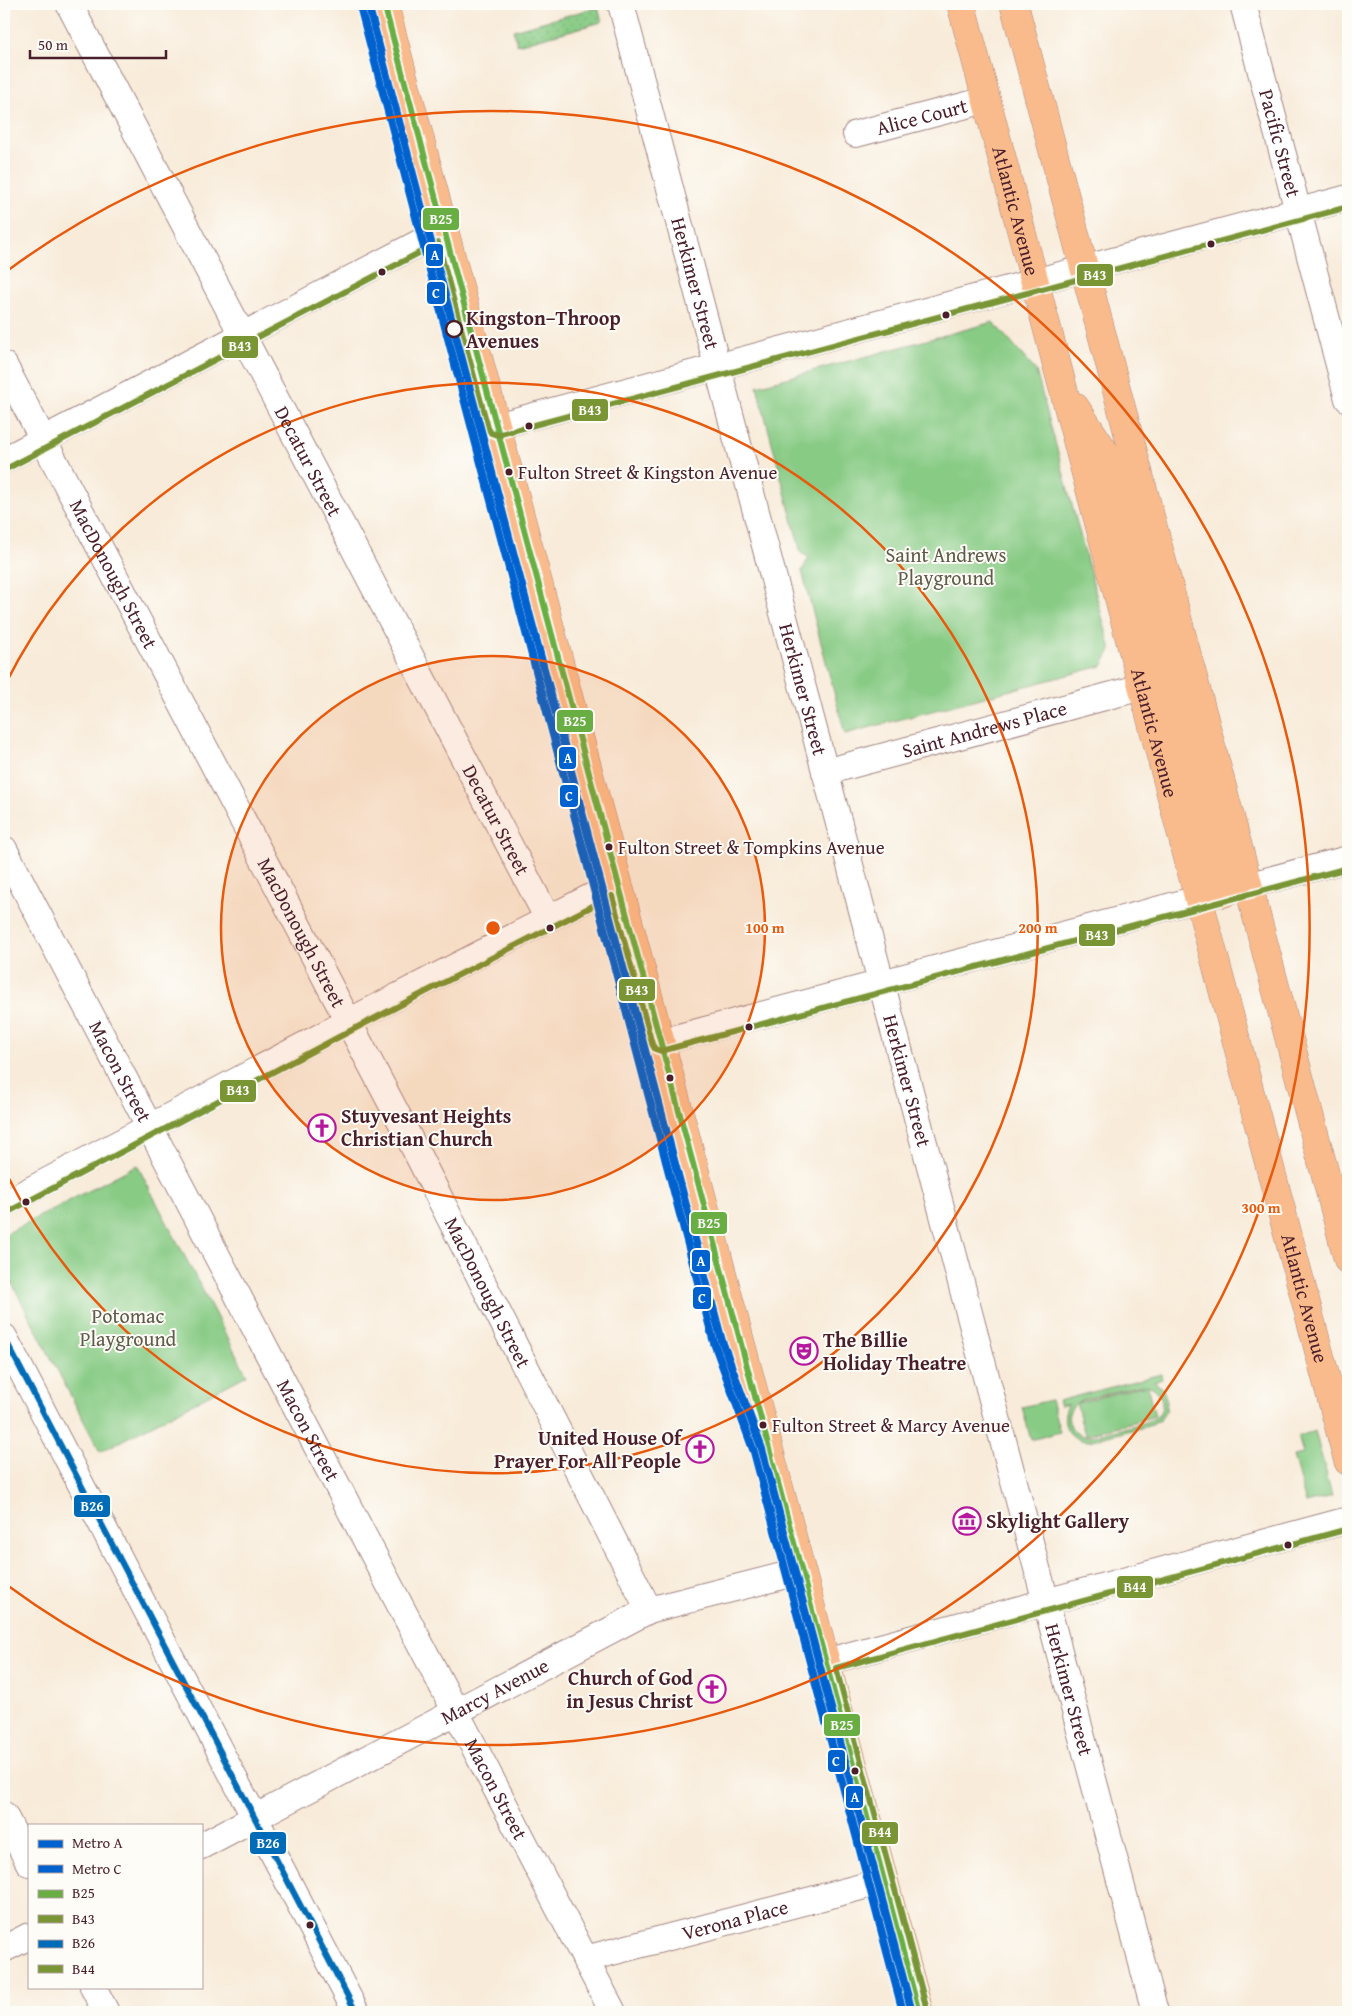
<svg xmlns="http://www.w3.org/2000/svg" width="1352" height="2016" font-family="'Gentium Book Plus',serif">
	<defs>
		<pattern id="garden-dots" width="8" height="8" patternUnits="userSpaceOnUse" patternTransform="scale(1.25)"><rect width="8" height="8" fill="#87cb84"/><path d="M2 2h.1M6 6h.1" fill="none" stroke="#76ae72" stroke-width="1.8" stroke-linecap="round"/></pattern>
	</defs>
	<rect width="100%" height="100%" fill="#fdfcf7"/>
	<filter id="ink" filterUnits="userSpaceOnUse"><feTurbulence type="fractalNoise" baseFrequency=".02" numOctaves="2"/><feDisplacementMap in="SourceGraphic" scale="10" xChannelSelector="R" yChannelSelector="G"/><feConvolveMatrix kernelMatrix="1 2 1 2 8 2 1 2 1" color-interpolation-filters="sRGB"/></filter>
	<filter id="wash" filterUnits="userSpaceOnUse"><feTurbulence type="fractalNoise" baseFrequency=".0096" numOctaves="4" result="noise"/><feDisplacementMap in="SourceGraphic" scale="20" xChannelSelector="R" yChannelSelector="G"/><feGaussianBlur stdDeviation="1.12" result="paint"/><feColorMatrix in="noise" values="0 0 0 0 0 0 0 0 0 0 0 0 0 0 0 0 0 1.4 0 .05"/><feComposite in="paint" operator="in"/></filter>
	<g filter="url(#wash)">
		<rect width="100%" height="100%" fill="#f8ebd9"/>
		<path fill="#87cb84" stroke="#687558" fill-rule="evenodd" d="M993,322L1036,371L1111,650L1102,666L845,734L802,571L809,557L801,553L757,386Z
			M137,1165L247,1375L100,1452L4,1268V1235Z
			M1161,1374L1162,1379L1154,1382L1163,1389L1167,1401L1166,1411L1160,1420L1152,1425L1089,1441C1068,1441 1059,1422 1068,1404L1060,1406L1058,1401ZM1141,1385H1146L1077,1403L1082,1400ZM1147,1385C1162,1389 1168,1408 1155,1418C1149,1422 1091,1438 1084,1436C1077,1435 1072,1430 1070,1424C1066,1416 1070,1409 1076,1403L1085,1435L1155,1416Z
			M1051,1400L1060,1432L1031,1440L1022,1407Z
			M1315,1431L1332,1496L1306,1503L1293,1456L1303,1454L1298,1436Z"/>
		<path fill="url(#garden-dots)" stroke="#687558" d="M598,7L602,22L517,45L513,30Z"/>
	</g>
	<g filter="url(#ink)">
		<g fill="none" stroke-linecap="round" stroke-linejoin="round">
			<g stroke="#a18582" stroke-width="28">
				<g id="minor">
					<path id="s1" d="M69,4L548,919"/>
					<path id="s2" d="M621,4L1155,2012"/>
					<path id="s3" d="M1243,4L1348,399"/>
					<path id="s4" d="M856,134L986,100"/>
					<path id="s5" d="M4,365L400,1120L649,1610"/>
					<path d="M496,426L1348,198"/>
					<path d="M4,460L444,230"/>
					<path id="s6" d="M825,772L1142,687"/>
					<path id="s7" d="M4,849L613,2012"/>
					<path d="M660,1042L1348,859"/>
					<path d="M4,1204L348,1022L618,883"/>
					<path d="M4,1337L356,2012"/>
					<path d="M825,1662L1348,1520"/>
					<path d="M4,1815L29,1863"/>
					<path id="s8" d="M201,1846L649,1610L802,1571"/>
					<path d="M4,1949L29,1936"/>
					<path id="s9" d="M585,1959L884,1881"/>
					<path d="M93,1987L106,2012"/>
				</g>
			</g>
			<g stroke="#a18582" stroke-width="29">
				<g id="major">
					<path d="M384,4L919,2012"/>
					<path id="s10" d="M961,4L1348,1461"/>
					<path d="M1014,4L1348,1260"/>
					<path d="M1075,407L1108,457L1224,893"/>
				</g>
			</g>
			<use href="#minor" stroke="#fff" stroke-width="26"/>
			<use href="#major" stroke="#fabb8c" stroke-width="28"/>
			<g stroke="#fdfcf7" stroke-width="10">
				<path id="bus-1" d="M384,4L919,2012"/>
			</g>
			<g stroke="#fdfcf7" stroke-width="10">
				<path id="bus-2" d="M8,468L438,243L488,428L491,433L497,435L1348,207
					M8,1212L352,1030L612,896L652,1044L655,1049L661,1051L1348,868"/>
			</g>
			<g stroke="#fdfcf7" stroke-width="10">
				<path id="bus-3" d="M4,1337L356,2012"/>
			</g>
			<g stroke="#fdfcf7" stroke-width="10">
				<path id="bus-4" d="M927,2010L836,1668L1348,1529"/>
			</g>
			<use href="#bus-1" stroke="#69ae42" stroke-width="6"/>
			<use href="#bus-2" stroke="#799534" stroke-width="6"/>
			<use href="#bus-3" stroke="#006cb7" stroke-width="6"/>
			<use href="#bus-4" stroke="#799534" stroke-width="6"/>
			<g stroke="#fdfcf7" stroke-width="11">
				<path id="metro-1" d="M368,4L722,1341L762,1449L912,2012"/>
			</g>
			<g stroke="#fdfcf7" stroke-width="11">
				<path id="metro-2" d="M360,6L714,1343L754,1452L903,2012"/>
			</g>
			<use href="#metro-1" stroke="#0062cf" stroke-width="8"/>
			<use href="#metro-2" stroke="#0062cf" stroke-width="8"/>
		</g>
	</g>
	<circle cx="493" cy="928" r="272" fill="#e8590c" fill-opacity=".12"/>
	<g fill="none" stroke="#e8590c" stroke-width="2.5">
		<circle cx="493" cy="928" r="272"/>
		<path d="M5 685A545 545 0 1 1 5 1171"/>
		<path d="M7 271A817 817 0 1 1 7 1585"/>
	</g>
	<defs>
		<g id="church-ring" transform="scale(1.4375)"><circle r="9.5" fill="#fdfcf7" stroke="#b5179e" stroke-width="1.5"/><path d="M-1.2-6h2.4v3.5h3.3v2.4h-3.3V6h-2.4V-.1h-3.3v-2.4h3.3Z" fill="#b5179e"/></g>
		<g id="theatre-ring" transform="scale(1.4375)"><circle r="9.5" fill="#fdfcf7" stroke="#b5179e" stroke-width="1.5"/><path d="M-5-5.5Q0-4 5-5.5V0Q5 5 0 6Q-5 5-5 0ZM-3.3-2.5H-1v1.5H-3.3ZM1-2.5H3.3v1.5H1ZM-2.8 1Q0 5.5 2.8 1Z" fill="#b5179e"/></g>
		<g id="museum-ring" transform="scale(1.4375)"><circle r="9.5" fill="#fdfcf7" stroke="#b5179e" stroke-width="1.5"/><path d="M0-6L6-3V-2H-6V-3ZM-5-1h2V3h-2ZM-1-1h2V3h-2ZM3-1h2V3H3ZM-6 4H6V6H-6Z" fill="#b5179e"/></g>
	</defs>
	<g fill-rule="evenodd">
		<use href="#church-ring" x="322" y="1128"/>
		<use href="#theatre-ring" x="804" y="1351"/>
		<use href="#church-ring" x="700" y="1449"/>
		<use href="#museum-ring" x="967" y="1521"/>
		<use href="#church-ring" x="712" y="1689"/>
	</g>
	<g fill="#4a1f2b" stroke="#fdfcf7" stroke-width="2">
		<circle cx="1211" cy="244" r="4.5"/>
		<circle cx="382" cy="272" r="4.5"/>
		<circle cx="946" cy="315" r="4.5"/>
		<circle cx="529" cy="426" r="4.5"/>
		<circle cx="509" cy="472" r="4.5"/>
		<circle cx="609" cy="847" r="4.5"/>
		<circle cx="550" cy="928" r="4.5"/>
		<circle cx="749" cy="1027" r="4.5"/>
		<circle cx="670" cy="1078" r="4.5"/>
		<circle cx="26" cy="1202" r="4.5"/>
		<circle cx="763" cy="1425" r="4.5"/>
		<circle cx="1288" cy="1545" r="4.5"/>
		<circle cx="855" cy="1771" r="4.5"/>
		<circle cx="310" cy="1925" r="4.5"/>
	</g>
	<circle fill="#fdfcf7" stroke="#4a1f2b" stroke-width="2.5" cx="454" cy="329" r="8"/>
	<g text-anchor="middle" stroke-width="4" stroke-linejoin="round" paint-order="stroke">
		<g font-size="19" fill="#4a1f2b" stroke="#fdfcf7" text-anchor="start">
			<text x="518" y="479">Fulton Street &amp; Kingston Avenue</text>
			<text x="618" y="854">Fulton Street &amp; Tompkins Avenue</text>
			<text x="772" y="1432">Fulton Street &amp; Marcy Avenue</text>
		</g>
		<g font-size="20" fill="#4a1f2b" stroke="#fdfcf7">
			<text dy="7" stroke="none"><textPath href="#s4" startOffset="68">Alice Court</textPath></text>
			<text dy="7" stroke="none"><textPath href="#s3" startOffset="144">Pacific Street</textPath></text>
			<text dy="7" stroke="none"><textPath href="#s10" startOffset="214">Atlantic Avenue</textPath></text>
			<text dy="7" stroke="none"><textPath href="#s2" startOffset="289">Herkimer Street</textPath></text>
			<text dy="7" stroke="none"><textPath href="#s1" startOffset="516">Decatur Street</textPath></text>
			<text dy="7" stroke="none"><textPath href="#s5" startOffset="236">MacDonough Street</textPath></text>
			<text dy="7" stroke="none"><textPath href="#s2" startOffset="709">Herkimer Street</textPath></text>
			<text dy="7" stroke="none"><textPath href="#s6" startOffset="165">Saint Andrews Place</textPath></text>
			<text dy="7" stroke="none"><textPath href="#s10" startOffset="754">Atlantic Avenue</textPath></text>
			<text dy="7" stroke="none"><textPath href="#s1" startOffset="921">Decatur Street</textPath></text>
			<text dy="7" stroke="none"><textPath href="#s5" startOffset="641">MacDonough Street</textPath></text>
			<text dy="7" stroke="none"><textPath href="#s7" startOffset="251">Macon Street</textPath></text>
			<text dy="7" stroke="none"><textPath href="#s2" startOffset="1114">Herkimer Street</textPath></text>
			<text dy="7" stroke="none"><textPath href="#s5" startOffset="1046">MacDonough Street</textPath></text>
			<text dy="7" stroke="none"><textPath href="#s10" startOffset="1339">Atlantic Avenue</textPath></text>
			<text dy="7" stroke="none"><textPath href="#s7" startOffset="656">Macon Street</textPath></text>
			<text dy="7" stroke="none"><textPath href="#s2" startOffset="1744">Herkimer Street</textPath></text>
			<text dy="7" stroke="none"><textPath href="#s8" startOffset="332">Marcy Avenue</textPath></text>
			<text dy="7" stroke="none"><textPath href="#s7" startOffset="1061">Macon Street</textPath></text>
			<text dy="7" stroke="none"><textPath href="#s9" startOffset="155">Verona Place</textPath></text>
		</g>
		<g font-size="20" font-weight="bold" fill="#4a1f2b" stroke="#fdfcf7" text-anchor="start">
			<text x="466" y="325">Kingston–Throop<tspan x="466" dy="23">Avenues</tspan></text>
		</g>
		<g font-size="20" fill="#5f5b4a" stroke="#fdfcf7">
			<text x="946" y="562">Saint Andrews<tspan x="946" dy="23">Playground</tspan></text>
			<text x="128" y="1323">Potomac<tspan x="128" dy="23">Playground</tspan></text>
		</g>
		<g font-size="20" font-weight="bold" fill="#4a1f2b" stroke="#fdfcf7" text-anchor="start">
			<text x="341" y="1123">Stuyvesant Heights<tspan x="341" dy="23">Christian Church</tspan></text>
			<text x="823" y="1347">The Billie<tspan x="823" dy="23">Holiday Theatre</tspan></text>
			<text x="681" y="1445" text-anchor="end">United House Of<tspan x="681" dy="23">Prayer For All People</tspan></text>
			<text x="986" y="1528">Skylight Gallery</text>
			<text x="693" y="1685" text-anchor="end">Church of God<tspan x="693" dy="23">in Jesus Christ</tspan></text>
		</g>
	</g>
	<circle cx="493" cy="928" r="8" fill="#e8590c" stroke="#fdfcf7" stroke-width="2.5"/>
	<g font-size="15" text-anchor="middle" font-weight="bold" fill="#e8590c" stroke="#fdfcf7" stroke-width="4" stroke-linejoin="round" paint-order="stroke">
		<text x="765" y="933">100 m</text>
		<text x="1038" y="933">200 m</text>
		<text x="1261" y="1213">300 m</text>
	</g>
	<g stroke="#fdfcf7" stroke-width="2">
		<rect x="422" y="207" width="38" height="24" rx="5" fill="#69ae42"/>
		<rect x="425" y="243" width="19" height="24" rx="5" fill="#0062cf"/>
		<rect x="1076" y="263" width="38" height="24" rx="5" fill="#799534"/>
		<rect x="426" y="281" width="20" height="24" rx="5" fill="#0062cf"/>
		<rect x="221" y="335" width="38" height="24" rx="5" fill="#799534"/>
		<rect x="571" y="398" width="38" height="24" rx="5" fill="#799534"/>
		<rect x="556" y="709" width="38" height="24" rx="5" fill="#69ae42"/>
		<rect x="558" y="746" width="19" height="24" rx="5" fill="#0062cf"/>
		<rect x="559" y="784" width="20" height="24" rx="5" fill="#0062cf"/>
		<rect x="1078" y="923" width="38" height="24" rx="5" fill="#799534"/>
		<rect x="618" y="978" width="38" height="24" rx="5" fill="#799534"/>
		<rect x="219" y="1079" width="38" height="24" rx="5" fill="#799534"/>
		<rect x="690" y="1211" width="38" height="24" rx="5" fill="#69ae42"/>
		<rect x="691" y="1249" width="20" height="24" rx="5" fill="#0062cf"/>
		<rect x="692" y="1286" width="20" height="24" rx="5" fill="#0062cf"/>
		<rect x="73" y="1494" width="38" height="24" rx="5" fill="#006cb7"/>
		<rect x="1116" y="1575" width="38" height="24" rx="5" fill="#799534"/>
		<rect x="823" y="1713" width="38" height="24" rx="5" fill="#69ae42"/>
		<rect x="827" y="1749" width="19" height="24" rx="5" fill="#0062cf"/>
		<rect x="845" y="1785" width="19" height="24" rx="5" fill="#0062cf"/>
		<rect x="861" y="1821" width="38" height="24" rx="5" fill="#799534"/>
		<rect x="249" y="1831" width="38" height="24" rx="5" fill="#006cb7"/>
	</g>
	<g font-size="14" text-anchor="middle" font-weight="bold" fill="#fff">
		<text x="441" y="224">B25</text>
		<text x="435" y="260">A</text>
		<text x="1095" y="280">B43</text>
		<text x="436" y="298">C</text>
		<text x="240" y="351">B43</text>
		<text x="590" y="415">B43</text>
		<text x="575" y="726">B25</text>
		<text x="568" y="763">A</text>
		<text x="569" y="801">C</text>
		<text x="1097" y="940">B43</text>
		<text x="637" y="995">B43</text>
		<text x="238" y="1095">B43</text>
		<text x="709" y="1228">B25</text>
		<text x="701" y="1266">A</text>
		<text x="702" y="1303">C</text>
		<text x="92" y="1511">B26</text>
		<text x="1135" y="1592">B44</text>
		<text x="842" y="1730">B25</text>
		<text x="836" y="1766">C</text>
		<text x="855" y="1802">A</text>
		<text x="880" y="1837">B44</text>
		<text x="268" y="1848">B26</text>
	</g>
	<rect width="1352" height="2016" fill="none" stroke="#fdfcf7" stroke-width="20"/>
	<rect x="28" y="1824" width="175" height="165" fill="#fdfcf7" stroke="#b5a4a5"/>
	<rect x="38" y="1840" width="25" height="8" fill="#0062cf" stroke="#b5a4a5"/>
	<text x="72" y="1848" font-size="15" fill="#4a1f2b">Metro A</text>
	<rect x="38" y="1865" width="25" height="8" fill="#0062cf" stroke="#b5a4a5"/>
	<text x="72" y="1874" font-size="15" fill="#4a1f2b">Metro C</text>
	<rect x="38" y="1890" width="25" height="8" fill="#69ae42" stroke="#b5a4a5"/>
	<text x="72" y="1898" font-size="15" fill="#4a1f2b">B25</text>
	<rect x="38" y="1915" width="25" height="8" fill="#799534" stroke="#b5a4a5"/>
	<text x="72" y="1924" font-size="15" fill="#4a1f2b">B43</text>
	<rect x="38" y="1940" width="25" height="8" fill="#006cb7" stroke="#b5a4a5"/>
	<text x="72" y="1948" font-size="15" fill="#4a1f2b">B26</text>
	<rect x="38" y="1965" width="25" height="8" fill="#799534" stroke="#b5a4a5"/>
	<text x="72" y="1974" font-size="15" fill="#4a1f2b">B44</text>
	<path d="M30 50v8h136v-8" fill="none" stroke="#4a1f2b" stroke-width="2.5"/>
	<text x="38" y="50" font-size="15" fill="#4a1f2b" stroke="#fdfcf7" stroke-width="4" paint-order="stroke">50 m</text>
</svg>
